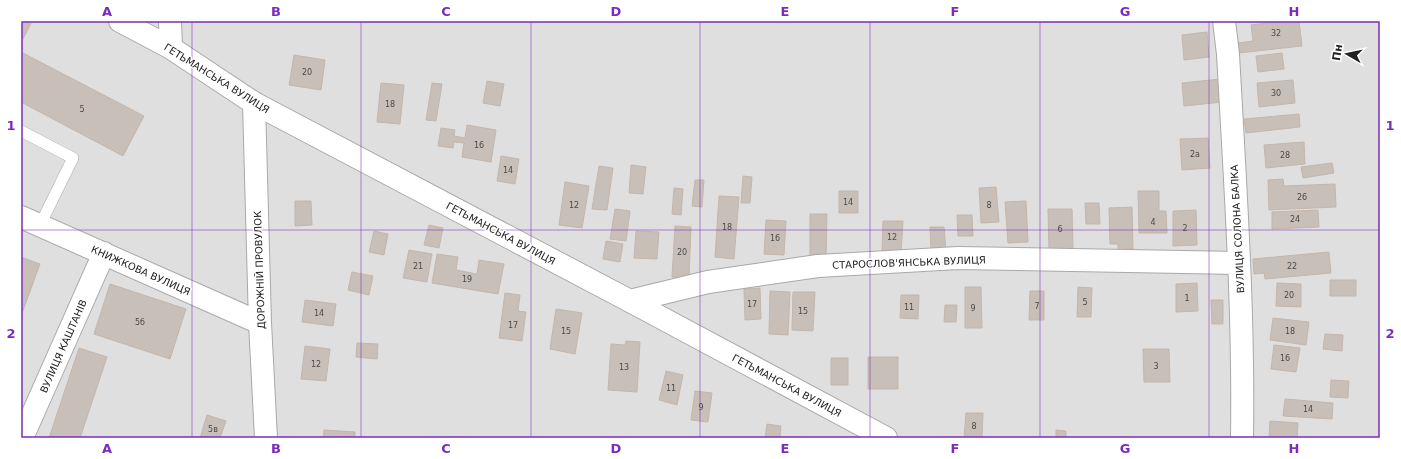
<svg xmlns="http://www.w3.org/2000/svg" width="1401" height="459" font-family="'DejaVu Sans',sans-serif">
	<rect width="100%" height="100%" fill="#f2efe9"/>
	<path fill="#e0dfdf" d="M21,21H1380V438H21Z"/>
	<path fill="#c7bfb8" stroke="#c4b6ab" d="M21,21H32L21,43Z
		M1285,21H1299L1302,46L1239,53L1238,43L1253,41L1251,25Z
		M1207,32L1209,57L1184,60L1182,35Z
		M21,52L144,116L123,156L21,102Z
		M1282,53L1284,69L1258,72L1256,56Z
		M294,55L325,60L321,90L289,85Z
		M1220,79L1223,102L1184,106L1182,83Z
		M1293,80L1295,103L1259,107L1257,83Z
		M487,81L504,84L500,106L483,103Z
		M381,83L404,85L400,124L377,122Z
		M432,83L442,84L436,121L426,120Z
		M1299,114L1300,127L1246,133L1244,119Z
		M467,125L496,130L491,162L462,157L464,143L454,142L453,148L438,146L441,128L455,130L454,136L465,138Z
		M1208,138L1210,168L1182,170L1180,139Z
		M1304,142L1305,164L1266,168L1264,145Z
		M501,156L519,159L515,184L497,181Z
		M1332,163L1334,173L1303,178L1301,167Z
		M631,165L646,167L643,194L629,193Z
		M599,166L613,168L607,210L592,209Z
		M743,176L752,177L750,203H741Z
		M1283,179L1284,186L1335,184L1336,207L1269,210L1268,180Z
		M695,180H704L702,207L692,206Z
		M565,182L589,186L582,228L559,225Z
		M996,187L999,222L981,223L979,188Z
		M674,188L683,189L681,215L672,214Z
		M839,191H858V213H839Z
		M1138,191H1159V211H1166L1167,233H1139Z
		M719,196L739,197L734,259L715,257Z
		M295,201H311L312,225L295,226Z
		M1026,201L1028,242L1008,243L1005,202Z
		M1085,203H1099L1100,224H1086Z
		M1132,207L1133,249L1118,250V244H1110L1109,208Z
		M615,209L630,211L626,241L610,239Z
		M1048,209H1072L1073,249L1049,250Z
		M1196,210L1197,245L1173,246V211Z
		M1318,210L1319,227L1272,229V212Z
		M810,214H827L826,258H810Z
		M957,215H972L973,236H958Z
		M766,220L786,221L784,255L764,254Z
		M883,221H903L901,253L882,252Z
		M429,225L443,228L439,248L424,245Z
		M675,226L691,227L689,278L672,277Z
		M930,227H944L946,250L931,251Z
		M374,231L388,234L384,255L369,252Z
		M636,231L659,232L657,259L634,258Z
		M606,241L623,244L620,262L603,259Z
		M409,250L432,254L427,282L403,278Z
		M1329,252L1331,273L1265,279L1264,273L1254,274L1253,259Z
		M437,254L458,257L456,270L477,274L479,260L504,264L498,294L432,283Z
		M21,257L40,264L21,316Z
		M352,272L373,276L369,295L348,290Z
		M1330,280H1356V296H1330Z
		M1197,283L1198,311L1176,312V284Z
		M1277,283L1301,284V307L1276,306Z
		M110,284L186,309L170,359L94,334Z
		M965,287H981L982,328H965Z
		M1078,287L1092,288L1091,317H1077Z
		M760,288L761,319L745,320L744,289Z
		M770,291L790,292L788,335L769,334Z
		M1030,291H1044V320H1029Z
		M793,292H815L813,331L792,330Z
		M505,293L520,295L518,311L526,312L522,341L499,338Z
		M901,295H919L918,319L900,318Z
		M305,300L336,304L333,326L302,322Z
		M1211,300H1223V324H1212Z
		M945,305H957L956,322H944Z
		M556,309L582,313L575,354L550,349Z
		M1273,318L1309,322L1306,345L1270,340Z
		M1325,334L1343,335L1342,351L1323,349Z
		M626,341L640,342L637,392L608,390L611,344L625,345Z
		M357,343L378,344L377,359L356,357Z
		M1274,345L1300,348L1296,372L1271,369Z
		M305,346L330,349L326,381L301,379Z
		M79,348L107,357L80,438H49Z
		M1143,349H1169L1170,382H1144Z
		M868,357H898V389H868Z
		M831,358H848V385H831Z
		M666,371L683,375L677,405L659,400Z
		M1331,380L1349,381L1348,398L1330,397Z
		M695,391L712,393L708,422L691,420Z
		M1285,399L1333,403L1332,419L1283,416Z
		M966,413H983L982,438H964Z
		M207,415L226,421L220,438H200Z
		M1270,421L1298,423L1297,438H1269Z
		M767,424L781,426L780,438H765Z
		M324,430L355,432V438H323Z
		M1056,430L1066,431V438H1056Z"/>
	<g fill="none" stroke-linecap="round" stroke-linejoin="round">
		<g stroke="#a9a9a9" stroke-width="12">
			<path id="service" d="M21,131L73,158L40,225"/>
		</g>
		<g stroke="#a9a9a9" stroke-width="24">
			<path id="minor" d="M1224,21L1228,54C1235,182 1244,310 1242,438
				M254,103L260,323L266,438
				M21,217L260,323
				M630,301L708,282L818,266L958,258L1239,263
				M22,438L104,253"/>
		</g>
		<g stroke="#a9a9a9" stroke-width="24">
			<path id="tertiary" d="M120,21L171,48L254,103L630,301L886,438
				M170,21L171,48"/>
		</g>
		<use href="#service" stroke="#fff" stroke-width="11"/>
		<use href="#minor" stroke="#fff" stroke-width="22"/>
		<use href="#tertiary" stroke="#fff" stroke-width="22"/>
	</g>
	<path fill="none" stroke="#7b2cbf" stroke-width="1" stroke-opacity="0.55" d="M192,21V438M361,21V438M531,21V438M700,21V438M870,21V438M1040,21V438M1209,21V438M21,230H1380"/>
	<g text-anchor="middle" stroke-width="3" stroke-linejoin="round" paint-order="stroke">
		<g font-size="8" fill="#4b4948">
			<text x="1276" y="36">32</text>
			<text x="307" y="75">20</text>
			<text x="1276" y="96">30</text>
			<text x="390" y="107">18</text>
			<text x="82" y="112">5</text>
			<text x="479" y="148">16</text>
			<text x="1195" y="157">2а</text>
			<text x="1285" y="158">28</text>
			<text x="508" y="173">14</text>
			<text x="1302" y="200">26</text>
			<text x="848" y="205">14</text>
			<text x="574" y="208">12</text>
			<text x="989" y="208">8</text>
			<text x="1295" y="222">24</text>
			<text x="1153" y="225">4</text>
			<text x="727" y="230">18</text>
			<text x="1185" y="231">2</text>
			<text x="1060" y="232">6</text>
			<text x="892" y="240">12</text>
			<text x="775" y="241">16</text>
			<text x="682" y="255">20</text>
			<text x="418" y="269">21</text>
			<text x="1292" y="269">22</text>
			<text x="467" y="282">19</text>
			<text x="1289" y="298">20</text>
			<text x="1187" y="301">1</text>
			<text x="1085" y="305">5</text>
			<text x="752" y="307">17</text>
			<text x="1037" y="309">7</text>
			<text x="909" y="310">11</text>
			<text x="973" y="311">9</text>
			<text x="803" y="314">15</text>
			<text x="319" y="316">14</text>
			<text x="140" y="325">5б</text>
			<text x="513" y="328">17</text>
			<text x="566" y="334">15</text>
			<text x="1290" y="334">18</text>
			<text x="1285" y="361">16</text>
			<text x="316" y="367">12</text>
			<text x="1156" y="369">3</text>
			<text x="624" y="370">13</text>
			<text x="671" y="391">11</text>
			<text x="701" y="410">9</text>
			<text x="1308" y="412">14</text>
			<text x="974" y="429">8</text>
			<text x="213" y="432">5в</text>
		</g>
		<g font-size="10" fill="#222" stroke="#fff">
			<text transform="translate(217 78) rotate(32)" y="4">ГЕТЬМАНСЬКА ВУЛИЦЯ</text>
			<text transform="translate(1237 229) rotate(-93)" y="4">ВУЛИЦЯ СОЛОНА БАЛКА</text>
			<text transform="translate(501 233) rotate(28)" y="4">ГЕТЬМАНСЬКА ВУЛИЦЯ</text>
			<text transform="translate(909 262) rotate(-2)" y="4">СТАРОСЛОВ'ЯНСЬКА ВУЛИЦЯ</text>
			<text transform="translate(141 270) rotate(24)" y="4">КНИЖКОВА ВУЛИЦЯ</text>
			<text transform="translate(259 270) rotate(-92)" y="4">ДОРОЖНІЙ ПРОВУЛОК</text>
			<text transform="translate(63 346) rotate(-66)" y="4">ВУЛИЦЯ КАШТАНІВ</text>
			<text transform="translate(787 385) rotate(28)" y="4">ГЕТЬМАНСЬКА ВУЛИЦЯ</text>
		</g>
	</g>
	<rect width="1401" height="459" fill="none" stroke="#ffffff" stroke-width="44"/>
	<g transform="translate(1347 54) rotate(279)" stroke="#ffffff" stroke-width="3" paint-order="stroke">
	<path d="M0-3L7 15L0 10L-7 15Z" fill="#222222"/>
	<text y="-6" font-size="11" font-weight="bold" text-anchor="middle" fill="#222222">Пн</text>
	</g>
	<rect x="22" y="22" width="1357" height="415" fill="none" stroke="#7b2cbf" stroke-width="1.5"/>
	<g font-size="13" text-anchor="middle" font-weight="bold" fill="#7b2cbf">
		<text x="107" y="16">A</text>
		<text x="276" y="16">B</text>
		<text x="446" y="16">C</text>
		<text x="616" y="16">D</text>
		<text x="785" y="16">E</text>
		<text x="955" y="16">F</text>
		<text x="1125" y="16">G</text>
		<text x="1294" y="16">H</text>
		<text x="11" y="130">1</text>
		<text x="1390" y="130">1</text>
		<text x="11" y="338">2</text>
		<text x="1390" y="338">2</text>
		<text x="107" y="453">A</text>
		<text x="276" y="453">B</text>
		<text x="446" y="453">C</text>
		<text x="616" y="453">D</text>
		<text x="785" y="453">E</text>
		<text x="955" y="453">F</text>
		<text x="1125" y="453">G</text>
		<text x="1294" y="453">H</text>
	</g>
</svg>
